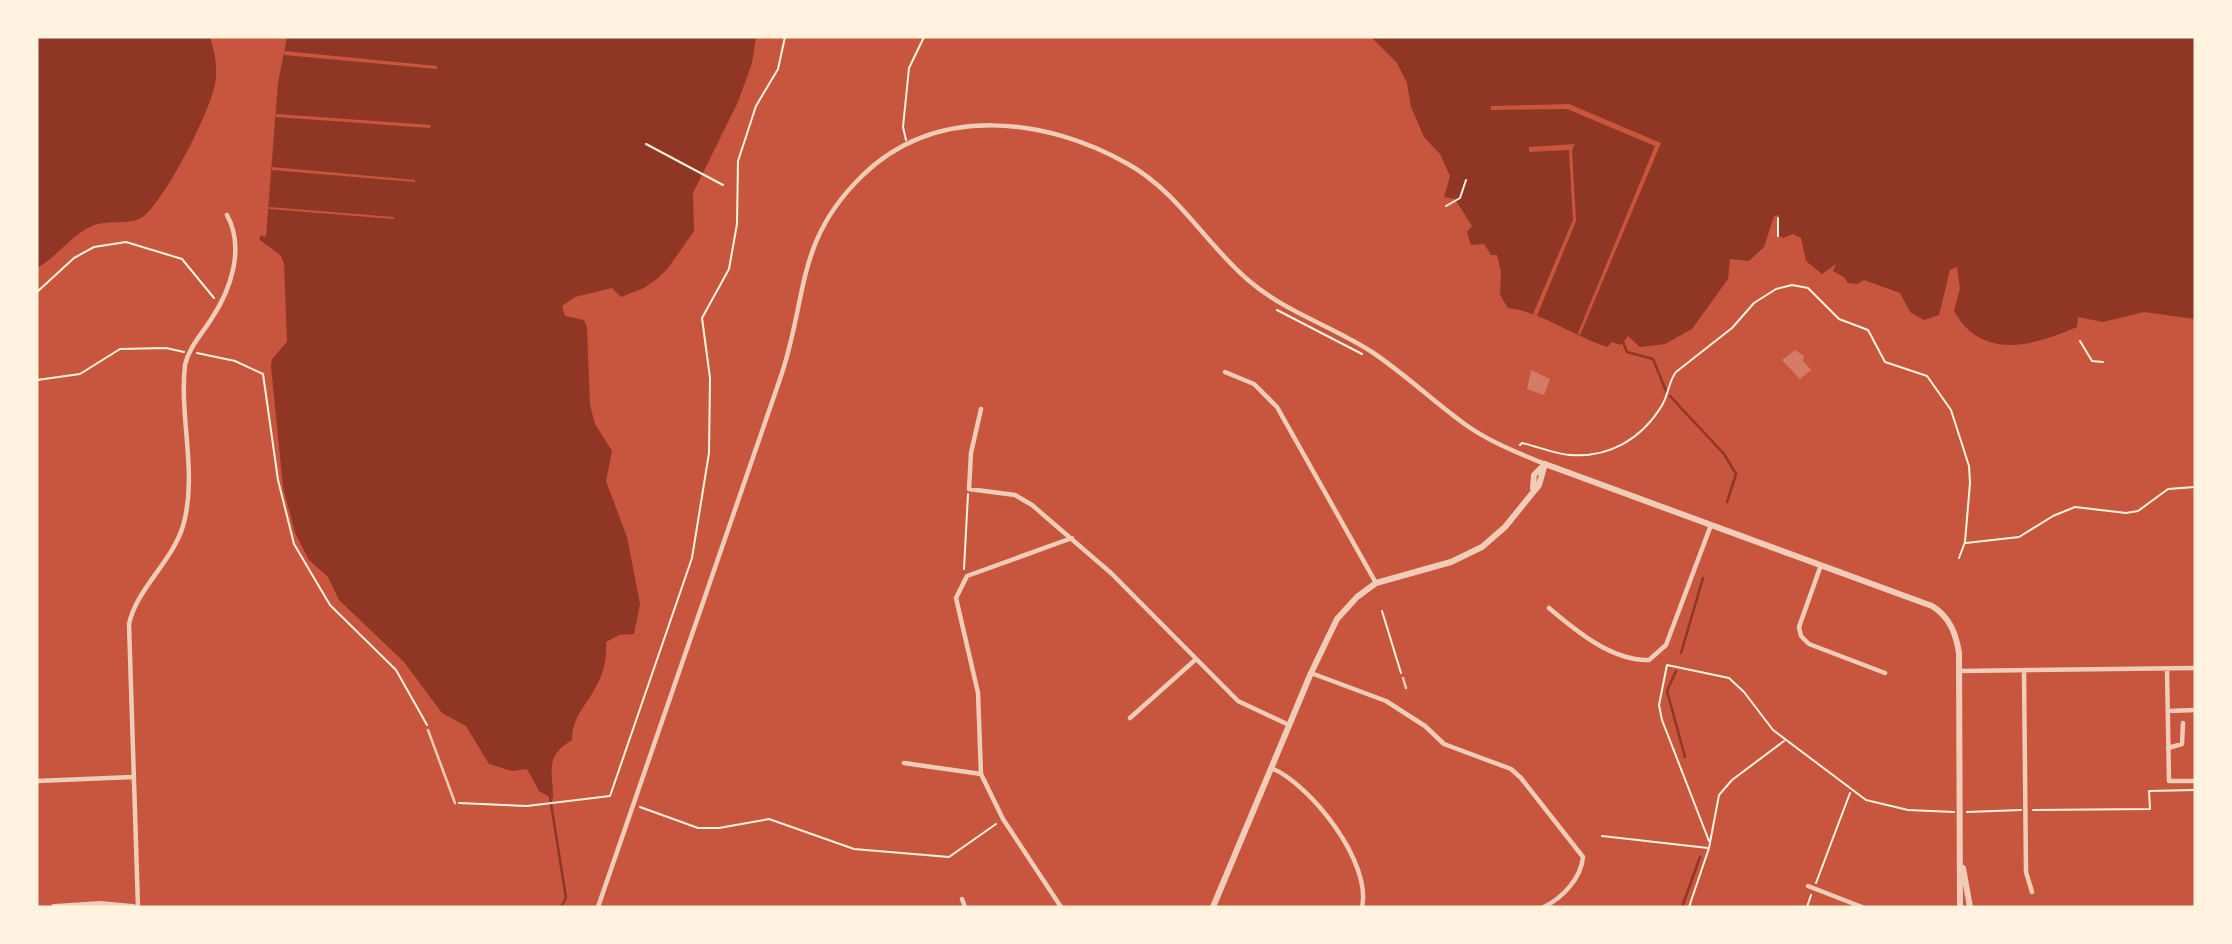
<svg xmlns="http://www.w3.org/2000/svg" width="2232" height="944" font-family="Commissioner,sans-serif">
	<rect width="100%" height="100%" fill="#c8553d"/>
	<path fill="#8f3625" d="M37,37H210C215,53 218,67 215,84C210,112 166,198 144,216C132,226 108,219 92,226C71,235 56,258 37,268Z
		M287,37H756L752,63L738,102L693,193L694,231L668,268L657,279L644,288L621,297L612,288L575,297L562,306L565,316L584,320L587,328L590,405L595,424L612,451L606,481L627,537L640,604L634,634L619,635L606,642C609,693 571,705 572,740C544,757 553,769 553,799L539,791L527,769L512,771L489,764L466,726L442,713L404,662L339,600L328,577L309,560L295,533L283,487L271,366L272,359L287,342L284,264L281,256L259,239L261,235L266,237L278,83Z
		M1371,37H2195V319L2144,312L2103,322L2078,317L2077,327C2033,346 1982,361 1954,311L1960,288L1957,267L1950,270L1939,315L1924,320L1910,312L1900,293L1864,280L1857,284L1848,283L1844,277L1833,271L1836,264L1822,274L1806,261L1801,238L1793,234L1783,238L1778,235L1779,215L1774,216L1764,247L1749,261L1730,259L1728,279L1692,329L1665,344L1640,347L1628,336L1621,345L1612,342L1607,347C1573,336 1542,312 1508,308L1500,295L1501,272L1497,255H1491L1484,244L1471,245L1467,232L1472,226L1455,199L1444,197L1450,176L1440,154L1424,137L1411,107L1407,83L1397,63Z"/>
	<path fill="#c8553d" d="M284,51L437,66V69L284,55Z
		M1569,104L1661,143L1580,335L1578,333L1655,146L1567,109L1491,110V106Z
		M276,114L431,125L430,128L276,117Z
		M1575,144L1572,150L1576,221L1537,316L1533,314L1573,220L1569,150L1529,152V147Z
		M272,167L415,180V182L272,170Z
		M269,207L394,217L393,219L269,209Z"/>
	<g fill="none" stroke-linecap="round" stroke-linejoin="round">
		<path stroke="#8f3625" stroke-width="2.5" d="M1623,342L1627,352L1653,359L1666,391
			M1670,396L1724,454L1736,474L1727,502
			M1681,653L1703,578
			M1676,671L1667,691L1685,757
			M550,797L566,898L561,907
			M1682,907L1700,857"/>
	</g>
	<path fill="#d67c66" d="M1795,350L1804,356L1803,361L1811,370L1800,379L1782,360Z
		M1531,370L1550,379L1544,395L1527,389Z"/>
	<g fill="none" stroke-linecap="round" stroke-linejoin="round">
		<path stroke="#fff3e0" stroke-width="2" d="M906,140L903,127L909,68L924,37
			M646,144L723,185
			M1446,206L1460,198L1466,180
			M1778,236V218
			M37,292L74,258L94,247L126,242L182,259L214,298
			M1277,310L1362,354
			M2080,341L2092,361L2103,362
			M197,353L235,361L263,374L278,480L294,544L330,605L396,670L427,725
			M37,380L80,374L120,349L166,348L184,352
			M1520,445L1522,443C1537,446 1554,454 1570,455C1609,458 1641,439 1661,407C1669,395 1668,382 1676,372L1732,328L1754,303L1776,289L1792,285L1808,288L1839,319L1868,330L1885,362L1927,376L1951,410L1969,466L1970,483L1965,542L1959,558
			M1966,543L2019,537L2053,516L2075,507L2126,513L2138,511L2168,489L2195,487
			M964,569L968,494
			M1382,611L1401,673
			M459,803L527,806L610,796L692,558L709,453L710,378L702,318L729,269L737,224L738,161L756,106L778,69L785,37
			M640,807L698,828H719L769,819L854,849L949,857L996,824
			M2033,810L2150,809L2149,791L2195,790
			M1967,812L2021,810
			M1602,836L1708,848
			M1709,841L1662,720L1659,705L1667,665L1729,678L1744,692L1773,730L1866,800L1908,810L1954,812
			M1816,883L1850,793
			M1689,907L1709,848L1719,795L1732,780L1784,741
			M1807,907L1811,895"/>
		<path stroke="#f1ccb7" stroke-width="2.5" d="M1403,678L1406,688
			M428,730L455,803"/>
		<path stroke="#f1ccb7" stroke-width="4.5" d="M1225,372L1254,384L1277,407L1376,583
			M981,409L971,453L969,489L1015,495L1032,505L1111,573L1238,701L1289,725
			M1821,565L1799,627L1801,636L1809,644L1885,673
			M1549,608C1576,631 1612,661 1649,660L1666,645L1711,525
			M2167,669L2169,781H2195
			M2024,670L2026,872L2032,892
			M1959,671L2195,668
			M1311,673L1386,701L1425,726L1444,744L1511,769L1521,778L1583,857C1581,879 1562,898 1544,907
			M2168,711L2195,710
			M1130,718L1195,660
			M2168,748L2182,744L2183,723
			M904,763L981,774
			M1271,768C1311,784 1372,863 1362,907
			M37,781L133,777
			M1808,886L1862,907
			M962,899L965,907
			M138,907L129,624C137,588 172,562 183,526C198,474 179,418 185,365C189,347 202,334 212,318C231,289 245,248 227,215
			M598,907C658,731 719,555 780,379C808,299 794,242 862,176C936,104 1045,117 1128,164C1178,192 1205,243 1248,280C1285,312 1332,326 1372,352C1405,374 1434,402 1466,425C1490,442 1518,453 1545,464
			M1061,907L1003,819L981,774L978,693L956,598L967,576L1072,538"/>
		<path stroke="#f1ccb7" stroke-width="6" d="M1545,464L1932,606C1950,617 1956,634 1959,653L1960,907
			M1533,488L1534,475L1545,464
			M1963,868L1970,907
			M54,907L100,904L133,907
			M1213,907L1311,673L1337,619L1357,597L1376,583L1451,562L1482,547L1505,527L1539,485L1545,464"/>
	</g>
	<rect width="2232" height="944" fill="none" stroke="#fff3e0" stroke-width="77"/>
</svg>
